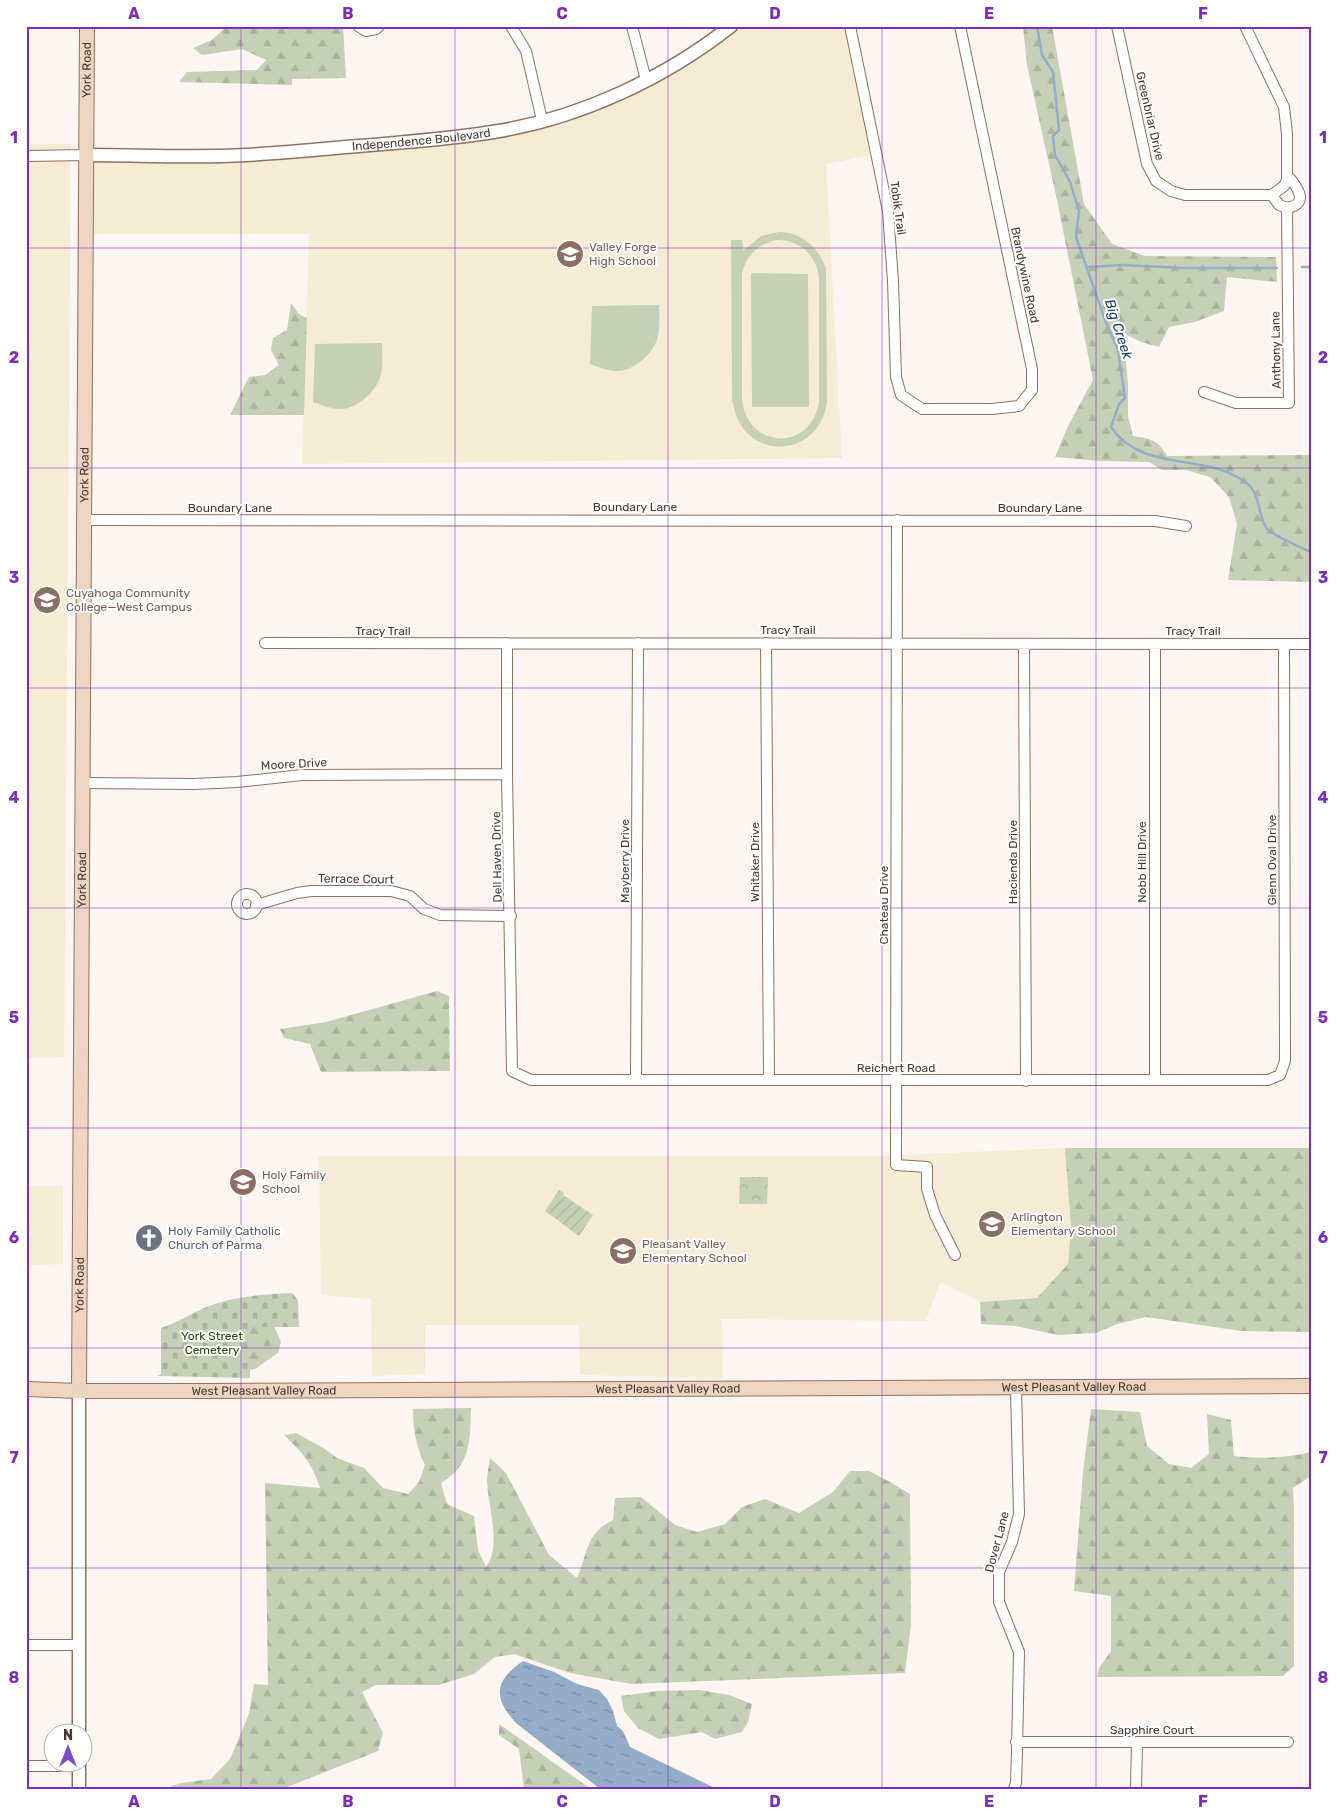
<svg xmlns="http://www.w3.org/2000/svg" width="1337" height="1815" font-family="Rubik,sans-serif">
	<defs>
		<pattern id="forest-firs" width="22" height="20" patternUnits="userSpaceOnUse" patternTransform="scale(1.25)"><rect width="22" height="20" fill="#c6d0b7"/><path d="M5 1l3.5 6h-7zM16 11l3.5 6h-7z" fill="#abb39e"/></pattern>
		<pattern id="cemetery-stones" width="16" height="16" patternUnits="userSpaceOnUse" patternTransform="scale(1.25)"><rect width="16" height="16" fill="#c6d0b7"/><path d="M2 7V4a2 2 0 0 1 4 0v3zM10 15v-3a2 2 0 0 1 4 0v3z" fill="#abb39e"/></pattern>
		<pattern id="park-crowns" width="20" height="18" patternUnits="userSpaceOnUse" patternTransform="scale(1.25)"><rect width="20" height="18" fill="#c6d0b7"/><path d="M2 6a3 3 0 1 1 6 0M12 15a3 3 0 1 1 6 0" fill="none" stroke="#abb39e"/></pattern>
		<pattern id="garden-furrows" width="10" height="10" patternUnits="userSpaceOnUse" patternTransform="scale(1.25)"><rect width="10" height="10" fill="#c6d0b7"/><path d="M-1 1l2-2M0 10L10 0M9 11l2-2" fill="none" stroke="#abb39e"/></pattern>
		<pattern id="water-ripples" width="26" height="14" patternUnits="userSpaceOnUse" patternTransform="scale(1.25)"><rect width="26" height="14" fill="#94acc7"/><path d="M2 4q2-2 4 0t4 0M15 11q2-2 4 0t4 0" fill="none" stroke="#7b8da2"/></pattern>
	</defs>
	<rect width="100%" height="100%" fill="#fcf5f1"/>
	<path fill="#f5ecd6" d="M731,26H850L876,154L826,164L842,458L302,464L309,234H86L87,155H245L499,131L598,103Z
		M26,144H71L64,1057L26,1058Z
		M1065,1148L1071,1228L1068,1264L1037,1298L980,1302L940,1282L926,1321L722,1319L723,1379L580,1375L579,1325H425V1374L372,1376L371,1299L321,1295L319,1156H876Z
		M26,1186H63V1264L26,1265Z"/>
	<path fill="#c6d0b7" fill-rule="evenodd" d="M779,232C802,232 819,248 826,269L827,401C820,461 741,462 733,402H732L731,240H742L743,251L761,236ZM777,240C800,240 816,255 819,277V402C811,452 748,450 742,400V273C746,256 758,244 777,240Z
		M751,273L808,274L809,407H752Z
		M659,305C659,315 660,326 658,336C655,352 634,372 616,371C608,371 598,367 590,364L592,306Z
		M382,343C382,353 383,364 381,374C378,390 357,410 339,409C331,409 321,405 313,402L315,344Z"/>
	<path fill="url(#forest-firs)" d="M227,26H343L346,78L292,79V85L179,82L187,72L257,70L266,60L242,49L202,55L193,48L212,40Z
		M1023,26H1052L1084,204L1112,244L1145,256L1276,257L1277,282L1227,277L1224,311L1195,322L1169,327L1159,347L1141,342L1123,333L1128,384V416L1133,436C1150,439 1158,439 1167,456L1311,455V582L1228,580L1237,524L1229,497L1210,477L1186,470H1162L1149,462L1101,461L1055,457L1068,426L1093,380L1057,200L1027,65Z
		M291,303L299,314L307,318L304,415H230L249,377L265,375L279,365L271,350L273,338L287,330Z
		M437,991L449,996L450,1071L321,1072L310,1044L284,1038L280,1029L326,1022Z
		M1065,1148H1311V1332L1241,1331L1146,1317L1117,1324L1096,1333L1058,1335L1016,1326L981,1324L980,1302L1037,1298L1068,1264L1071,1228Z
		M272,1321L281,1342L278,1353L255,1369L241,1371L181,1334Z
		M471,1408C470,1430 472,1453 456,1471C452,1476 445,1479 441,1483L447,1504L474,1516L478,1550L486,1567C502,1546 488,1506 487,1481C487,1474 489,1465 490,1458L506,1473L549,1555L577,1578C588,1554 585,1533 613,1520L615,1498L641,1497L675,1525L697,1532L725,1524L742,1507L765,1499L799,1513L833,1492L850,1471H869L892,1483L910,1494L911,1625L905,1673L631,1684L570,1673L514,1654L495,1657L474,1674L439,1685H376L362,1692L383,1733L378,1751L282,1789H163L181,1783L211,1779L230,1759L249,1714L254,1684L268,1685L265,1483L320,1488C312,1463 302,1452 284,1435L296,1433L325,1449L337,1458L364,1468L383,1488L408,1494L419,1482L425,1465C416,1446 413,1430 413,1409Z
		M1091,1409L1140,1412L1147,1446L1169,1464L1191,1468L1209,1454L1207,1414L1231,1420L1234,1456C1258,1459 1287,1458 1311,1452V1476L1293,1488L1294,1512V1666L1283,1676L1097,1677L1099,1668L1111,1651V1596L1074,1591L1083,1472Z
		M700,1690L729,1695L752,1704L748,1722L742,1732L715,1739L702,1732L659,1739L638,1728L624,1711L621,1696L657,1691Z
		M499,1724L591,1789H524L519,1749L499,1735Z"/>
	<path fill="url(#cemetery-stones)" d="M292,1293L298,1300L299,1327H250V1378L157,1376L161,1374V1328C176,1323 189,1315 204,1308C231,1297 262,1294 292,1293Z"/>
	<path fill="url(#park-crowns)" d="M740,1177H768L767,1204H739Z"/>
	<path fill="url(#garden-furrows)" d="M559,1190L564,1193L563,1195L593,1215L579,1236L545,1211Z"/>
	<path fill="url(#water-ripples)" d="M523,1661L554,1672L577,1684L599,1690L607,1699L613,1711L617,1726L623,1731L630,1747L717,1789H600L516,1723C493,1698 494,1681 523,1661Z"/>
	<g fill="none" stroke-linecap="round" stroke-linejoin="round">
		<path stroke="#94acc7" stroke-width="2.5" d="M1037,26L1042,55L1053,72L1059,130L1053,136L1055,155L1070,182L1079,211L1076,237L1105,320L1118,350L1125,398L1119,404L1111,427C1133,461 1176,459 1211,467C1221,469 1230,473 1239,478C1264,491 1255,512 1267,529C1270,533 1305,550 1311,552
			M1087,267L1123,265L1183,268H1277
			M1302,267H1311"/>
		<g stroke="#8f7261" stroke-width="12">
			<path id="minor" d="M358,26L366,31L376,29L379,26
				M511,26L526,51L542,120
				M632,26L646,80
				M850,26L888,211L893,281L896,377L901,395L922,409H992L1019,406L1032,390V369L960,26
				M1117,26L1147,164L1156,181L1171,191L1185,195H1272L1284,186L1287,180V134L1284,107L1245,26
				M26,156L87,155
				M1272,195L1279,205L1287,208
				M1204,392L1236,403H1289L1287,208C1311,204 1296,185 1287,175
				M84,520L1155,521L1186,526
				M897,520L896,1165L927,1167V1189L935,1215L955,1255
				M265,643L1311,644
				M507,643V774L512,1071L531,1080H1268L1280,1075L1285,1061L1284,644
				M766,643L769,1080
				M1024,644L1026,1081
				M1155,644V1080
				M83,783L194,784L237,782L302,775L507,774
				M237 904a10 10 0 1 1 20 0a10 10 0 1 1-20 0Z
				M256,905L297,893L311,891H391L410,896L424,909L440,915L511,916
				M636,1080L638,643
				M26,1645H79
				M1016,1742H1288
				M26,1766H79
				M1014,1789L1016,1783L1017,1752L1019,1652L999,1602V1572L1012,1542L1019,1514L1016,1388
				M1136,1789L1137,1742"/>
		</g>
		<g stroke="#8f7261" stroke-width="15">
			<g id="tertiary">
				<path id="s1" d="M87,155C140,155 193,158 246,155C284,153 321,149 359,146C405,142 453,139 499,131C582,117 665,78 731,26"/>
				<path d="M79,1391V1732"/>
				<path d="M79,1762V1789"/>
			</g>
		</g>
		<g stroke="#8f7261" stroke-width="16">
			<g id="secondary">
				<path id="s2" d="M26,1389L79,1391H202L1311,1386"/>
				<path id="s3" d="M79,1391L87,26"/>
			</g>
		</g>
		<use href="#minor" stroke="#fff" stroke-width="10"/>
		<use href="#tertiary" stroke="#fff" stroke-width="12"/>
		<use href="#secondary" stroke="#edd5c1" stroke-width="14"/>
	</g>
	<path fill="none" stroke="#7b2cbf" stroke-width="1" stroke-opacity="0.55" d="M241,26V1789M455,26V1789M668,26V1789M882,26V1789M1096,26V1789M26,248H1311M26,468H1311M26,688H1311M26,908H1311M26,1128H1311M26,1348H1311M26,1568H1311"/>
	<defs>
		<g id="school-disc" transform="scale(1.4375)"><circle r="9.5" fill="#8d6e63" stroke="#fff"/><path d="M0-5L7-2L0 1L-7-2ZM-4 1L0 2.5L4 1V4Q0 6-4 4Z" fill="#fff"/></g>
		<g id="university-disc" transform="scale(1.4375)"><circle r="9.5" fill="#8d6e63" stroke="#fff"/><path d="M0-5L7-2L0 1L-7-2ZM-4 1L0 2.5L4 1V4Q0 6-4 4Z" fill="#fff"/></g>
		<g id="church-disc" transform="scale(1.4375)"><circle r="9.5" fill="#6b7280" stroke="#fff"/><path d="M-1.2-6h2.4v3.5h3.3v2.4h-3.3V6h-2.4V-.1h-3.3v-2.4h3.3Z" fill="#fff"/></g>
	</defs>
	<g fill-rule="evenodd">
		<use href="#school-disc" x="570" y="254"/>
		<use href="#university-disc" x="47" y="600"/>
		<use href="#school-disc" x="243" y="1182"/>
		<use href="#school-disc" x="992" y="1224"/>
		<use href="#church-disc" x="149" y="1238"/>
		<use href="#school-disc" x="623" y="1251"/>
	</g>
	<g text-anchor="middle" stroke-width="4" stroke-linejoin="round" paint-order="stroke">
		<g font-size="12" fill="#473932" stroke="#fff">
			<text dy="4" stroke="none"><textPath href="#s3" startOffset="1321">York Road</textPath></text>
			<text transform="translate(1150 116) rotate(77)" y="4">Greenbriar Drive</text>
			<text dy="4" stroke="none"><textPath href="#s1" startOffset="335">Independence Boulevard</textPath></text>
			<text transform="translate(898 208) rotate(82)" y="4">Tobik Trail</text>
			<text transform="translate(1025 275) rotate(78)" y="4">Brandywine Road</text>
			<text transform="translate(1276 350) rotate(-91)" y="4">Anthony Lane</text>
			<text dy="4" stroke="none"><textPath href="#s3" startOffset="916">York Road</textPath></text>
			<text x="635" y="511">Boundary Lane</text>
			<text x="230" y="512">Boundary Lane</text>
			<text x="1040" y="512">Boundary Lane</text>
			<text x="788" y="634">Tracy Trail</text>
			<text x="383" y="635">Tracy Trail</text>
			<text x="1193" y="635">Tracy Trail</text>
			<text transform="translate(294 764) rotate(-3)" y="4">Moore Drive</text>
			<text transform="translate(497 857) rotate(-91)" y="4">Dell Haven Drive</text>
			<text transform="translate(1272 860) rotate(-90)" y="4">Glenn Oval Drive</text>
			<text transform="translate(625 861) rotate(-90)" y="4">Mayberry Drive</text>
			<text transform="translate(755 862) rotate(-90)" y="4">Whitaker Drive</text>
			<text transform="translate(1013 862) rotate(-90)" y="4">Hacienda Drive</text>
			<text transform="translate(1142 862) rotate(-90)" y="4">Nobb Hill Drive</text>
			<text dy="4" stroke="none"><textPath href="#s3" startOffset="511">York Road</textPath></text>
			<text transform="translate(356 879) rotate(1)" y="4">Terrace Court</text>
			<text transform="translate(884 905) rotate(-90)" y="4">Chateau Drive</text>
			<text x="896" y="1072">Reichert Road</text>
			<text dy="4" stroke="none"><textPath href="#s3" startOffset="106">York Road</textPath></text>
			<text dy="4" stroke="none"><textPath href="#s2" startOffset="1048">West Pleasant Valley Road</textPath></text>
			<text dy="4" stroke="none"><textPath href="#s2" startOffset="642">West Pleasant Valley Road</textPath></text>
			<text dy="4" stroke="none"><textPath href="#s2" startOffset="238">West Pleasant Valley Road</textPath></text>
			<text transform="translate(997 1542) rotate(-75)" y="4">Dover Lane</text>
			<text x="1152" y="1734">Sapphire Court</text>
		</g>
		<g font-size="12" fill="#785e54" stroke="#fff" text-anchor="start">
			<text x="589" y="251">Valley Forge<tspan x="589" dy="14">High School</tspan></text>
			<text x="66" y="597">Cuyahoga Community<tspan x="66" dy="14">College—West Campus</tspan></text>
			<text x="262" y="1179">Holy Family<tspan x="262" dy="14">School</tspan></text>
			<text x="1011" y="1221">Arlington<tspan x="1011" dy="14">Elementary School</tspan></text>
			<text x="642" y="1248">Pleasant Valley<tspan x="642" dy="14">Elementary School</tspan></text>
		</g>
		<g font-size="12" fill="#5b616d" stroke="#fff" text-anchor="start">
			<text x="168" y="1235">Holy Family Catholic<tspan x="168" dy="14">Church of Parma</tspan></text>
		</g>
		<g font-size="12" fill="#31400c" stroke="#fff">
			<text x="212" y="1340">York Street<tspan x="212" dy="14">Cemetery</tspan></text>
		</g>
		<g font-size="14" font-style="italic" fill="#193e63" stroke="#fff">
			<text transform="translate(1119 329) rotate(72)" y="5">Big Creek</text>
		</g>
	</g>
	<rect width="1337" height="1815" fill="none" stroke="#ffffff" stroke-width="55"/>
	<g transform="translate(68 1748)"><circle r="24" fill="#ffffff" stroke="#b5b0ad"/>
	<path d="M0-4L9 19L0 12L-9 19Z" fill="#7b4ec7"/>
	<text y="-8" font-size="14" font-weight="bold" text-anchor="middle" fill="#473932">N</text>
	</g>
	<rect x="28" y="28" width="1282" height="1760" fill="none" stroke="#7b2cbf" stroke-width="2"/>
	<g font-size="16" text-anchor="middle" font-weight="bold" fill="#7b2cbf">
		<text x="134" y="19">A</text>
		<text x="348" y="19">B</text>
		<text x="562" y="19">C</text>
		<text x="775" y="19">D</text>
		<text x="989" y="19">E</text>
		<text x="1203" y="19">F</text>
		<text x="14" y="143">1</text>
		<text x="1323" y="143">1</text>
		<text x="14" y="363">2</text>
		<text x="1323" y="363">2</text>
		<text x="14" y="583">3</text>
		<text x="1323" y="583">3</text>
		<text x="14" y="803">4</text>
		<text x="1323" y="803">4</text>
		<text x="14" y="1023">5</text>
		<text x="1323" y="1023">5</text>
		<text x="14" y="1243">6</text>
		<text x="1323" y="1243">6</text>
		<text x="14" y="1463">7</text>
		<text x="1323" y="1463">7</text>
		<text x="14" y="1683">8</text>
		<text x="1323" y="1683">8</text>
		<text x="134" y="1807">A</text>
		<text x="348" y="1807">B</text>
		<text x="562" y="1807">C</text>
		<text x="775" y="1807">D</text>
		<text x="989" y="1807">E</text>
		<text x="1203" y="1807">F</text>
	</g>
</svg>
